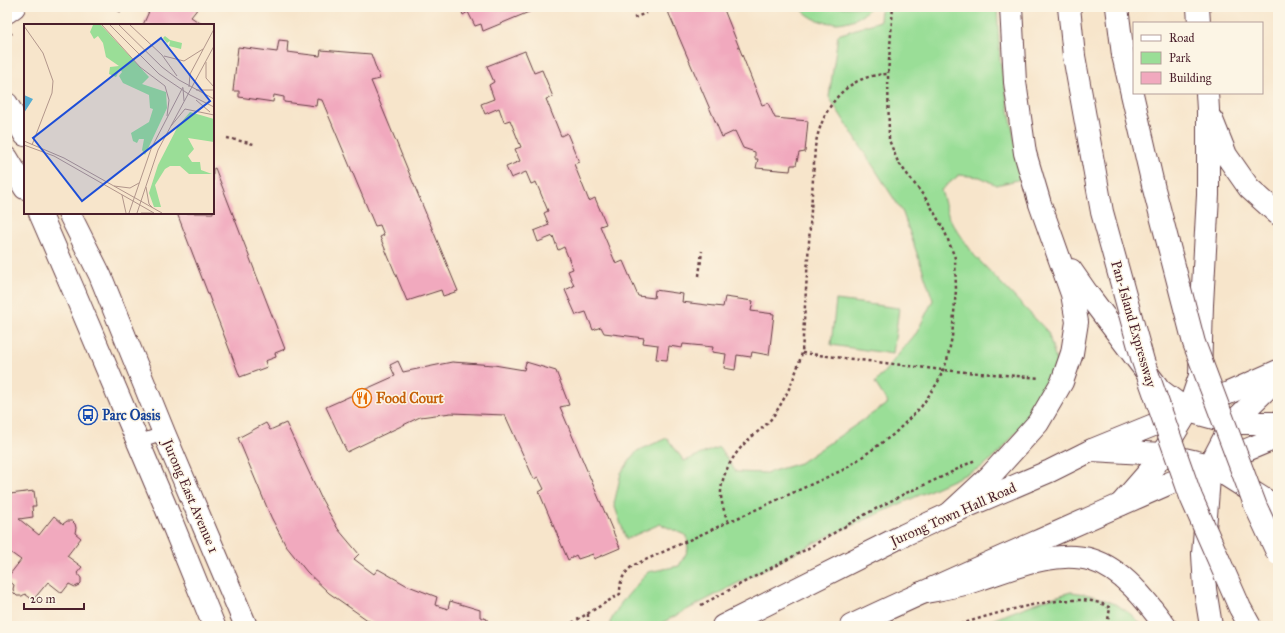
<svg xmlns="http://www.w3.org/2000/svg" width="1285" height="633" font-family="'IM FELL Great Primer',serif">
	<rect width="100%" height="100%" fill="#fcf5e5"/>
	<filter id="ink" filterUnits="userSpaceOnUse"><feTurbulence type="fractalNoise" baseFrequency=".025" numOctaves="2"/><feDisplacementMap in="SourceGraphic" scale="8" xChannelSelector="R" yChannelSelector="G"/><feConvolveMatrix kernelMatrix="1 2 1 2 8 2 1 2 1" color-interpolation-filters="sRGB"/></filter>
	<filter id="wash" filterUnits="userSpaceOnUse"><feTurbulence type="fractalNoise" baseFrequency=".012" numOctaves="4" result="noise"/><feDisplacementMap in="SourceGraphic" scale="16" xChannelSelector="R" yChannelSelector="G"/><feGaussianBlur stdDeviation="0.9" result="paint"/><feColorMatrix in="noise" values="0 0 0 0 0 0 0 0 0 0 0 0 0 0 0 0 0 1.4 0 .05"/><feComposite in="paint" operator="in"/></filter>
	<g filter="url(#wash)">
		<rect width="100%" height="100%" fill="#f7e5cb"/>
		<path fill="#9ade97" stroke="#727e61" d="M800,7H870C867,10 865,14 861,16C842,27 814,26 800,7Z
			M881,7H997L1000,61L1022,179L996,185L980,177L959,175L941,190L949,218L974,255L1048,332L1057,363L1052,381L1042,401L1000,452L982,467L822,539L656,626H611L610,622L621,603L648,572L679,566L688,550L687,536L660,524L626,539L614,504L621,473L637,451L667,438L684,461L719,447L736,472L766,473L800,463L888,403L875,383L917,332L933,300L903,213L829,97L838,35L880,21Z
			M836,300L899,308L893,354L831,345Z
			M1071,592C1098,595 1125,604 1142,626H976L1044,600Z"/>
		<g id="blocks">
			<path fill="#f1a9be" d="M151,7H199L191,17L203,25H143Z
				M460,7H541L483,31L481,24L475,26L468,12L463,15Z
				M666,7H723L762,105L768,103L775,118L808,121L805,152L799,153L796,165H791L790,171L756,168L758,159H755V152L743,148L735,131L722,137Z
				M279,40L288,41L287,52L320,56L321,50L371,54L380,79L371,81L458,291L443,296L441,290L407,301L380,237L384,235L380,225L375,226L322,100L317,99L316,106L284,102V97L274,95L273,102L239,97V91H233L238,47L277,52Z
				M525,51L534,73L542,70L553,97L546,99L561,136L567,133L579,162L574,164L589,201L595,198L606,224L600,226L616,264L623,261L638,296L654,298L655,290L683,294L682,302L723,307L725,297L753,301L751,311L774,314L769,355L752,352L751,357L737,355L735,370L724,368L726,354L712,352L713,347L683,344L682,348L669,346L667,360L656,359L658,345L643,343L644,338L604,333L601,327L593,330L586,312L576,315L565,290L574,286L568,271L573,269L564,247L558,250L553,236L538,242L534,231L549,225L544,213L548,211L536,182L531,184L526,172L511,178L506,167L520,161L515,149L521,147L510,120L504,122L499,108L485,114L481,104L494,99L489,85L494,82L487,66Z
				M215,168L285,349L275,353L276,357L265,361L267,367L240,377L177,213H213V169Z
				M398,361L403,372L452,362L494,365L524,370L526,362L556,371L569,405L560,407L620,548L594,559L593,554L578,559L576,555L568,560L539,492L544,489L538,477L534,479L505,415L451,413L420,417L347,452L326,407L395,376L390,365Z
				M266,423L270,430L286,423L322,500L338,529L359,554L354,559L374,574L378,569L406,585L437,597L435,605L448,609L450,601L480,610V617L487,619V626H379L369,621L329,593L307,572L286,546L271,517L238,438Z
				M7,486L10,494L34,491L36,506H32L33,517L19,519L39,535L54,516L63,524L67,521H72L75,524L76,528L75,533L81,538L67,556L82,567L77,573L81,578V583L79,585L75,587L69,584L62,593L48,582L33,600L25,594L22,596H17L14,593L13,589L14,585L7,579V578L21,560L7,550Z"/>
		</g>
	</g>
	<g filter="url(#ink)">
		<use href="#blocks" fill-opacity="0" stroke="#643d43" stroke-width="1"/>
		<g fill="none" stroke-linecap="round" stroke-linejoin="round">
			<g stroke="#643d43" stroke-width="14">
				<path id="service" d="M137,442L164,433"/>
			</g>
			<g stroke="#643d43" stroke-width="24">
				<path id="minor" d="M7,12L14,7"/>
			</g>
			<g stroke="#643d43" stroke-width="24">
				<path id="tertiary" d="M7,104L25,135
					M7,158L25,188
					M40,213L73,289L164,503L214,626
					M69,213L100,275L164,433L246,626"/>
			</g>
			<g stroke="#643d43" stroke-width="24">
				<path id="primary" d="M723,626L904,535L949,514L1050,471L1092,450L1188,411L1278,371
					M851,626C920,593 991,562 1061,531C1133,499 1205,467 1278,437"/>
			</g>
			<g stroke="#643d43" stroke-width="24">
				<path id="motorway" d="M1069,7L1074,56
					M1117,7L1123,55
					M1198,7L1199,23
					M1212,120L1226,155L1249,188L1278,214
					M1071,270L1087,293L1160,390L1188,411L1232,423H1278
					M1092,450L1162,454L1210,465L1278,508
					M1121,504L1155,465L1162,454L1188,411L1200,376L1202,305L1208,195V110L1207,93
					M949,514L990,476L1038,423L1062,382L1072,353L1077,322L1072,294L1040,204L1025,153L1015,82L1011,7
					M921,593C936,590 953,587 968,583C1005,572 1053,548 1092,560C1122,569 1147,601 1165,626
					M1211,626L1205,589L1203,554L1210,465L1232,423L1278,378"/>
			</g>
			<path stroke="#643d43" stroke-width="2.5" stroke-dasharray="3 3" stroke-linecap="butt" d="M113,7L122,12
				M634,18L646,13
				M7,38L12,33
				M227,138L254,144
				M699,276L702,251
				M802,353L943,370L1040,378
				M728,522C725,514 722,505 721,496C720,476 733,455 746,442C754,434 764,428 771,419C786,399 795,377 802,353L815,147C822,108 845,75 888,74
				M701,605L805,550L866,514L904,494L944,476L975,460
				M588,614V626
				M567,626L620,594C620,579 622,577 632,566L845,469L894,434L921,407L938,382L943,370L947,361L952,337L956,290L955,258L945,232L929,203L898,162L889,140L888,74L893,7
				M955,626C989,615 1080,586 1110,608L1107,626"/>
			<use href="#service" stroke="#fff" stroke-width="12"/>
			<use href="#minor" stroke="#fff" stroke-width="22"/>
			<use href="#tertiary" stroke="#fff" stroke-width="22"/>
			<use href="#primary" stroke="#fff" stroke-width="22"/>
			<use href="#motorway" stroke="#fff" stroke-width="22"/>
			<g stroke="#643d43" stroke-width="24" stroke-linecap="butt">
				<path id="motorway-bridge" d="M1123,55L1154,189L1194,343L1256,507L1278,554
					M1074,56L1102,212L1143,361L1191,497L1240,608L1250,626"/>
			</g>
			<use href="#motorway-bridge" stroke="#fff" stroke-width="22"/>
		</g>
	</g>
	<defs>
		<g id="restaurant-ring" transform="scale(1)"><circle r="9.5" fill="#fcf5e5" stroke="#e8710a" stroke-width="1.5"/><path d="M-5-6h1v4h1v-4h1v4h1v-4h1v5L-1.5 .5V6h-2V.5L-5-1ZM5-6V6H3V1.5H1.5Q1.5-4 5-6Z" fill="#e8710a"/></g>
		<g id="bus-ring" transform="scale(1)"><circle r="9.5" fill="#fcf5e5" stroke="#1a4fb4" stroke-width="1.5"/><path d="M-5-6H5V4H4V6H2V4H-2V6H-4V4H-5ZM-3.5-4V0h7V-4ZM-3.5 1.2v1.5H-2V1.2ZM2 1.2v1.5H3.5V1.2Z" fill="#1a4fb4"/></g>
	</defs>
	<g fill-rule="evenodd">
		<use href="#restaurant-ring" x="362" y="398"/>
		<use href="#bus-ring" x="88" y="415"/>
	</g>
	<g text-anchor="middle" stroke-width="3" stroke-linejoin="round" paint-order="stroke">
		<g font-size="14" fill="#4a1f2b" stroke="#fcf5e5">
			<text transform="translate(1134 324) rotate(74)" y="5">Pan-Island Expressway</text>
			<text transform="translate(191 496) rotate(67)" y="5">Jurong East Avenue 1</text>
			<text transform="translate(953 514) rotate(-24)" y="5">Jurong Town Hall Road</text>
		</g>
		<g font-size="14" font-weight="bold" fill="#c56008" stroke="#fcf5e5" text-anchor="start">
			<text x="376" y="403">Food Court</text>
		</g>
		<g font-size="14" font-weight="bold" fill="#164399" stroke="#fcf5e5" text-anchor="start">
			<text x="102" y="420">Parc Oasis</text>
		</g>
	</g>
	<g transform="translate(24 24)">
		<rect width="190" height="190" fill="#f7e5cb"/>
		<path d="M69,1H77L125,53L118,60L142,68L143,84L121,131L118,126L120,115H115L113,119L109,117L107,109L125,98L129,85L126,84L125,71L99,59L95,52L98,48L96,45L92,53L85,50L86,43L95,42L82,33L79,19L74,12L70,15L66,8ZM141,12L146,16L158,19L157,25L145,22L146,17L143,19L139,14ZM166,88L190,95V118L164,114L170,125L164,132L168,138H176L177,146L188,150H165L156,142H146L141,145L131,161L137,183H130L125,169L134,141L154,102Z" fill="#9ade97"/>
		<path d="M0,71L9,75L0,89L1,78Z" fill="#55acd1"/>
		<path fill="none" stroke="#b2968b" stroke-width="1" d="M78,1L116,43L141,62L145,76L143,92M86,1L135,50L166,71L190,83M95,1L138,43L155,56L190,75M106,1L138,31L153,52M0,2L19,29L29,57L28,69L8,121M140,32L160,37L179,25M182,38V54L190,63M165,52L190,5M165,63L166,50M159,64L160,77M172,66H190M172,76L186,88M147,102L161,85L190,91M0,117L40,134L138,189M0,121L30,132L130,189M90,162L106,164L115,159M122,163L125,180L129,184M98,171L102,189M105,189L127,125L159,63M113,189L134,126L190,22M117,189H130"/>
		<path fill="#1d4ed8" fill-opacity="0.15" stroke="#1d4ed8" stroke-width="2" d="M137,14L186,77L58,177L9,114Z"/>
		<rect width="190" height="190" fill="none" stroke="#4a1f2b" stroke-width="2"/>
	</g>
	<rect width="1285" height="633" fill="none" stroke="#fcf5e5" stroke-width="24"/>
	<rect x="1133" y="22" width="130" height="72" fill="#fcf5e5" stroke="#b59f9b"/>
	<rect x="1141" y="35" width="20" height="6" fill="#ffffff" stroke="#b59f9b"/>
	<text x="1169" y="42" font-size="12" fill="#4a1f2b">Road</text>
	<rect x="1141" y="52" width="20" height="12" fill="#9ade97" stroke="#b59f9b"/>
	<text x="1169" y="62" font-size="12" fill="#4a1f2b">Park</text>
	<rect x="1141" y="72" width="20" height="12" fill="#f1a9be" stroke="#b59f9b"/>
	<text x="1169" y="82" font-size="12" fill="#4a1f2b">Building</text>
	<path d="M24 603v6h60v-6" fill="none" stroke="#4a1f2b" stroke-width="2"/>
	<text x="30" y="603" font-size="12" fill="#4a1f2b" stroke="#fcf5e5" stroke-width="3" paint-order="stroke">20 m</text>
</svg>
